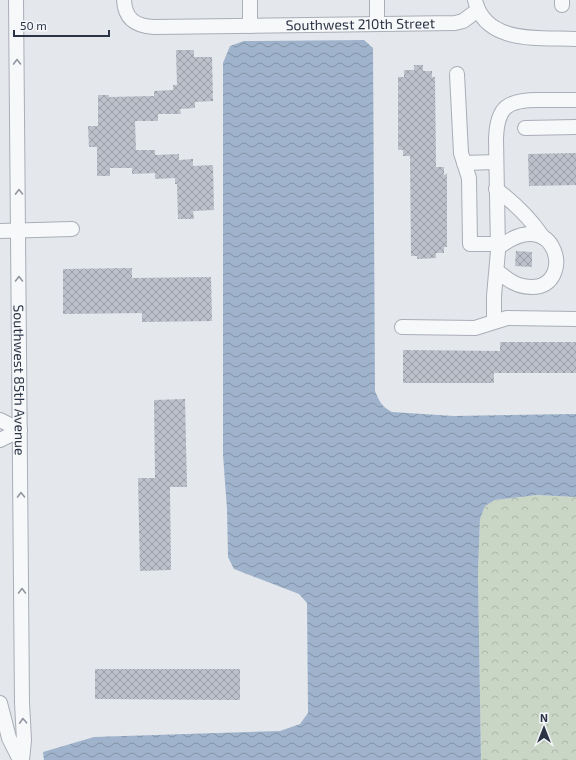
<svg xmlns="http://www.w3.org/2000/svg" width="576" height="760" font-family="'Exo 2',sans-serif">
	<defs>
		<pattern id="forest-crowns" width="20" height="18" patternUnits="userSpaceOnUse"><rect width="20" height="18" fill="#c9d6c5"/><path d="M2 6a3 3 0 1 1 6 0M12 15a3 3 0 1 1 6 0" fill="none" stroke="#adb8ab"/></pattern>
		<pattern id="water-waves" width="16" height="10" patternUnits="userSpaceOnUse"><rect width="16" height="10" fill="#9fb4cc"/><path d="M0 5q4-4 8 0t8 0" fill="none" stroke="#8293a7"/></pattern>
		<pattern id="building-cross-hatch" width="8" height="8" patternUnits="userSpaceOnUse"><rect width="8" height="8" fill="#bbc0ca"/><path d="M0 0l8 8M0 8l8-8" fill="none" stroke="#989da6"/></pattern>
	</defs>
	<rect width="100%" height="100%" fill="#e4e7ec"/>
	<path fill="url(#forest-crowns)" d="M537,495L576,497V760H481L478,572L480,519L485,506L495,500Z"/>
	<path fill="url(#water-waves)" d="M364,40L373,48L375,391C379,401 382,407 392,412L454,416L576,414V497L537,495L495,500L485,506L480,519L478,572L481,760H44L43,752L94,737L280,731L300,724L308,713L307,603L299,594L234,569L228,557L227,509L223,455V63L230,46L244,41Z"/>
	<path fill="url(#building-cross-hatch)" d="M176,50H194V57H212L213,101L195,102V108L180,109L181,114H158V121H135L136,150H155V155L179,154V160L193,159V166L213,165L214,210L193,211L194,219H178L177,184H175V178L155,179V173L132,174V168H110V176H97V147H89L88,126H98V95H109V97L154,96V91L173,90V85H177Z
		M414,65H423V71H432V77H435L436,167H444V175L447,174V247H444V253H436V258L417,259V256H411L410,156H403V150H398V77H404V70H414Z
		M576,153V185L529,186L528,154Z
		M516,251L532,252V267L515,266Z
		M132,268V278L211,277L212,321L142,322V313L63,314V269Z
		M500,342H576V373H494V383H403V350L500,351Z
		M185,399L187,487H170L171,570L140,571L138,478H155L154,400Z
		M95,669H240V700L95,699Z"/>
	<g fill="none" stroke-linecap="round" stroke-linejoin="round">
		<g stroke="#a9aeb7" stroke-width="16">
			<g id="minor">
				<path id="s1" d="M16,0L22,703L24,740L22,760"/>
				<path id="s2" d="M124,0C125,19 135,26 154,27L455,23L463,21L478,10"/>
				<path d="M250,0V26"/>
				<path d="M377,0V24"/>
				<path d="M475,0C485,45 541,37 576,39"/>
				<path d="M562,0V5"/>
				<path d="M457,74L461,153L469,178L470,244H498"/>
				<path d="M525,128L576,127"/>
				<path d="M464,163L496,162"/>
				<path d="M496,189C513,202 530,218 542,236"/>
				<path d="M0,231L72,229"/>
				<path d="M497,271C508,280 517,287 532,287C576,287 557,201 498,248"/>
				<path d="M494,321V296L498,251L496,139C497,107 507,100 538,100C551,100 563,100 576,100"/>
				<path d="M402,327L475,328L507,318L576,319"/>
				<path d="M0,420L20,430"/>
				<path d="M0,440L20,430"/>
				<path d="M0,703L9,738L20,760"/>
			</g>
		</g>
		<use href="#minor" stroke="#f7f8fa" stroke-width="14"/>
	</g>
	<defs><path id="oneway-chevron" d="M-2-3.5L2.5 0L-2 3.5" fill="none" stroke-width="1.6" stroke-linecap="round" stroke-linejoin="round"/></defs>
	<g stroke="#9196a0">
		<use href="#oneway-chevron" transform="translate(17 62) rotate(-91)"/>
		<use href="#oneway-chevron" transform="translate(19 192) rotate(-91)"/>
		<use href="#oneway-chevron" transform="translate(19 279) rotate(-90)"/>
		<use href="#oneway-chevron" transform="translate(21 495) rotate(-91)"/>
		<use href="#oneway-chevron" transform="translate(22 591) rotate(-90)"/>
		<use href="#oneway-chevron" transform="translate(23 721) rotate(-93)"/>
	</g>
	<g text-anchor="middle" stroke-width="3" stroke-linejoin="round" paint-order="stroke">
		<g font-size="14" fill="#2b3445" stroke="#f4f6f9">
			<text dy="5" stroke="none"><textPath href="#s2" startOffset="252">Southwest 210th Street</textPath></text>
			<text dy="5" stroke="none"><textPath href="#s1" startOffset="380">Southwest 85th Avenue</textPath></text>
		</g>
	</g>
	<g transform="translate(544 728)" stroke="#f4f6f9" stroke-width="3" paint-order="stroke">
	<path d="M0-3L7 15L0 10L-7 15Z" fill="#2b3445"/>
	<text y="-6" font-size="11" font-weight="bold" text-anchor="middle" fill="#2b3445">N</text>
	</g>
	<path d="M14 30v6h95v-6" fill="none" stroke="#2b3445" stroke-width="2"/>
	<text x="20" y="30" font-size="12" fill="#2b3445" stroke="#f4f6f9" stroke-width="3" paint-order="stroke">50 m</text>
</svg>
